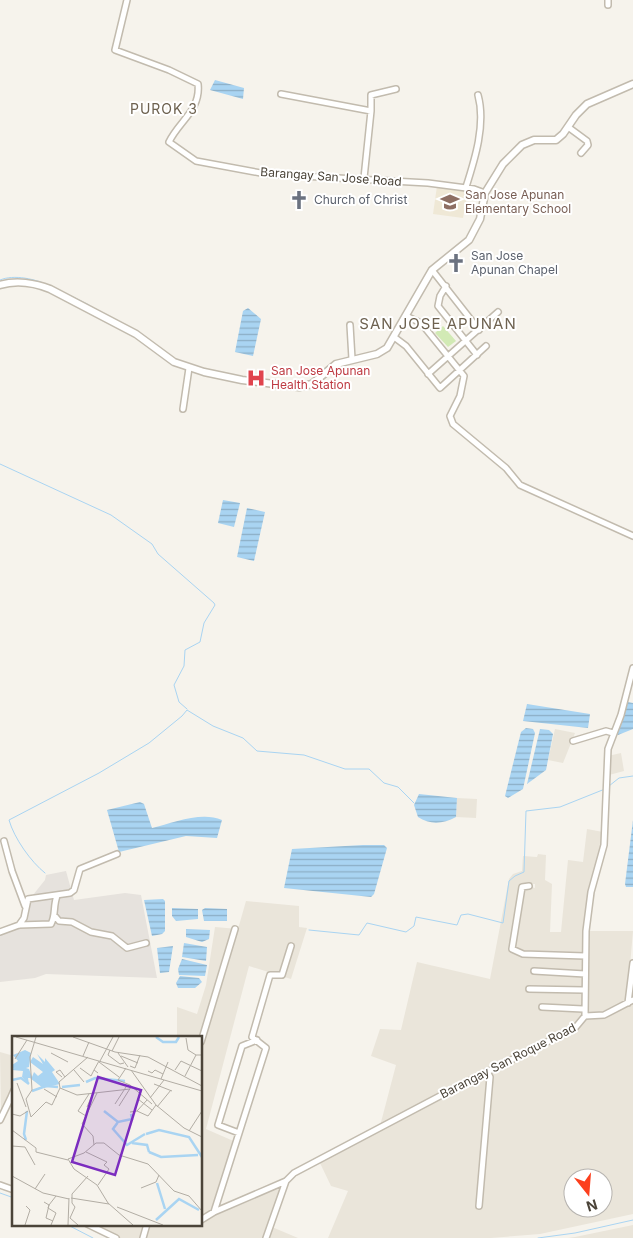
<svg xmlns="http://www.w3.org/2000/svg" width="633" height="1238" font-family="Inter,sans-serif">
	<defs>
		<pattern id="water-rules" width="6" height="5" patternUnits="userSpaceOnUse" patternTransform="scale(1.25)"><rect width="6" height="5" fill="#a9d4f2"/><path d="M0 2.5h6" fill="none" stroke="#8caec5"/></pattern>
	</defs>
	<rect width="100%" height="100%" fill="#f6f3ec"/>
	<path fill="#eae5da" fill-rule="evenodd" d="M555,729L575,733L563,763L548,760Z
		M621,753L624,771L609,775L608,756Z
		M457,798L477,799L476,818L456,817Z
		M587,829L603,832L586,922L585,954L525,953L515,946L524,885L535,888V884H522L513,947L525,954L584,956L582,1008L539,1007L583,1009L582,1017L573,1027L380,1126L396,1065L371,1056L380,1029L401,1030L417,962L490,979L509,879L513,874L522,871L523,856L537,857L538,854L546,855L545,880L552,884L550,932H561L568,860L583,862Z
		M246,901L299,906V927L307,928L291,979L249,966L206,1129L238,1143L216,1210L201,1218V1037H177V1007L197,1014L206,985L215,927L238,929Z
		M587,931H633L627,1000L633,967V998L612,1009L591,1014H587Z
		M633,1001V1214L540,1234L491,1238H328L348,1191L331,1186L320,1163L381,1129L574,1029L581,1024L586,1017L602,1015ZM573,1178H603V1208H573Z
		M0,1052L14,1056V1087L1,1110Z
		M275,1184L282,1186L265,1238H144L149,1224H201V1222Z
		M102,1224H146L142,1238H119L100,1231Z
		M633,1225V1238H568L575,1237Z
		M272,1227L298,1238H268Z"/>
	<path fill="#e6e2dd" d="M66,871L74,900L125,893L141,895L157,978L46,974L35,978L0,982V933L20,926L29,900L45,880L46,875Z"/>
	<path fill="#efe8d6" d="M437,186L468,191L463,218L433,214Z"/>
	<path fill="#d2eab5" d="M443,326L456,341L448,347L435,333Z"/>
	<path fill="url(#water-rules)" d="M215,80L244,88L243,99L210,90Z
		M248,308L261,319L253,356L235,352L243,311Z
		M223,500L240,503L234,527L218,523Z
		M247,508L265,512L254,561L237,557Z
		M628,702L633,703V729L618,735L617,733Z
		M527,704L590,714L588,728L523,721Z
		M526,728L533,729L535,733L523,789L508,798L505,796L521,732Z
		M540,729L549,730L553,734L546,770L527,784Z
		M419,794L457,798L456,817C443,824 430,825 418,817L414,805Z
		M140,802L144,804L152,828C173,823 201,811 222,820L217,838L186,836L119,852L107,810Z
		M633,820V887H626L625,884Z
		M363,845H384L387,848L374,894L371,897L284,888L292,849Z
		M163,899L165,901V931L162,934L152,936L144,900Z
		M172,908L198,909V919L176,921L172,916Z
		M205,908L227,909V921H204L202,910Z
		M186,929L210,930L209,939L202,942L186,937Z
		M184,943L207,947L206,961L182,957Z
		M173,946L169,972L160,973L157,948Z
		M182,959L207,965L205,976L179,975L178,969Z
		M180,976L199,978L202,982L195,988H178L176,983Z"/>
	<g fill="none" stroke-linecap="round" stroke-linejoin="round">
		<path stroke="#a9d4f2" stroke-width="1" d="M0,280C14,274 36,279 50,286
			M53,287L89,305
			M0,464L111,515L152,544L158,554L214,603L215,605L204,623L200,642L185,650L184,666L174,685L179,702L187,709
			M609,786L619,778L633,776
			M45,873C31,862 14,838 9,820L99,773L149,743L182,716L187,710L213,726L243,738L257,751L304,755L345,769H369L384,783L398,787L414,803
			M309,930L359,935L367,923L406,932L414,926L416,917L457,925L461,915L468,914L503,923L509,881L515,876L524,872L526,811L560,807L605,789
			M0,1193L14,1198
			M66,1224L93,1238
			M538,1238L575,1233L633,1220"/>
		<g stroke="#c2bbae" stroke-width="8">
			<path id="minor" d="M127,0L115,50L169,70L198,84C201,110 179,121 169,142L196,161L266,174L428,183L474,189L485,193
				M608,5V0
				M281,94L371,111
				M568,127L587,141L588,145L581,153
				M364,178L371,111V95L396,89
				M466,187C475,159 486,124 478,95
				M432,270L479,330
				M446,286L440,296L438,306L477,355
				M406,316L421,323L464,376L460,396L450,416L453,424L506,468L520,485L633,536
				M350,325L352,359
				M394,337L406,346L440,388L486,346
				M428,374L498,312
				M183,409L189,368
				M573,741L606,731L613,733
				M4,841L12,871L25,906
				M529,886L522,887L512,949L523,954L585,956
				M54,915L59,921L72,922L91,932L112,936L127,948L146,943
				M19,925L24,918L28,899L70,893L74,890L80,869L117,854
				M0,932L19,925L51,924C56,915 53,906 57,896
				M534,971L585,974
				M529,989L584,990
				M628,1003L633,963
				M542,1007L583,1009
				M585,1016L604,1015L633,1000
				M201,1042L235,929
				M11,1097L14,1090
				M0,1120L11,1097L14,1096
				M239,1133L218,1125L242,1046L257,1040
				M0,1185L14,1190
				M479,1206L490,1077L487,1071
				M214,1212L266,1048L252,1037L270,975H282L291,946
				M201,1220L214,1212L286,1181L294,1173L457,1087L575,1028L585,1016L586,931L591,892L604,845L608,749L621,715L633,668
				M87,1224L116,1238
				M143,1238L147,1224
				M266,1238L286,1181"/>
		</g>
		<g stroke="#c2bbae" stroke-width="9">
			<path id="tertiary" d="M0,285C16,280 35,283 50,289L136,334L174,362L204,372L242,380L299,387L312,384L336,364L377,354L387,348L432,270L469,240L480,219L485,193L503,164L522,145L534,140H556L563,134L576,115L587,104L633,84"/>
		</g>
		<use href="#minor" stroke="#fff" stroke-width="5"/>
		<use href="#tertiary" stroke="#fff" stroke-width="6"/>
	</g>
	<defs>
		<g id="church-bare" transform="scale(1.5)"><path d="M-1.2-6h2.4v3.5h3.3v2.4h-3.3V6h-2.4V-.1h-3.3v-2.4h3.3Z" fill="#6b7280" stroke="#fff" stroke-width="2.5" paint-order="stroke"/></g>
		<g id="school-bare" transform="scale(1.5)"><path d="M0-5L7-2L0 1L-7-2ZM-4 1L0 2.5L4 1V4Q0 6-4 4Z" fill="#8d6e63" stroke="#fff" stroke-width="2.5" paint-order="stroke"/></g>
		<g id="hospital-bare" transform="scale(1.5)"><path d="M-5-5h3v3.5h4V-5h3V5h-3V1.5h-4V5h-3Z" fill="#e0444e" stroke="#fff" stroke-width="2.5" paint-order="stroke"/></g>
	</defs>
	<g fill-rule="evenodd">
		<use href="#church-bare" x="299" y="200"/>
		<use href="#school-bare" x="450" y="202"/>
		<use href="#church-bare" x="456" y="263"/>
		<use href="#hospital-bare" x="256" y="378"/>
	</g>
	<g text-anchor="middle" stroke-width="4" stroke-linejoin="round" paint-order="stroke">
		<g font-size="12" fill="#4b4439" stroke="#fff">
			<text transform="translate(331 177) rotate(4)" y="4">Barangay San Jose Road</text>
			<text transform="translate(508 1061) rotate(-27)" y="4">Barangay San Roque Road</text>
		</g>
		<g font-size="12" fill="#785e54" stroke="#fff" text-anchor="start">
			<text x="465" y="199">San Jose Apunan<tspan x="465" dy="14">Elementary School</tspan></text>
		</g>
		<g font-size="12" fill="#5b616d" stroke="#fff" text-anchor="start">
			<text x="314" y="204">Church of Christ</text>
			<text x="471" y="260">San Jose<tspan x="471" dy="14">Apunan Chapel</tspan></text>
		</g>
		<g font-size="12" fill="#be3a42" stroke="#fff" text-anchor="start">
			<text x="271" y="375">San Jose Apunan<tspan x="271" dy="14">Health Station</tspan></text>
		</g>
		<g font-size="14" letter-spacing="1" fill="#6e6250" stroke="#fff">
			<text x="164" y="114">PUROK 3</text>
		</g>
		<g font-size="15" letter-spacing="1" fill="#6e6250" stroke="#fff">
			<text x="438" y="329">SAN JOSE APUNAN</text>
		</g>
	</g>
	<g transform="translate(12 1036)">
		<rect width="190" height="190" fill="#f6f3ec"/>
		<path d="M13,14L19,17L17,31L14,32L17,33L20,41L22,36L26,40L31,36L18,26L21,21L31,28L25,18L33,26V22L43,34L40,36L48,48L31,52L18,42H16L17,48L10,41L11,35L0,34L4,31L1,33L0,29L6,25L1,19Z" fill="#a9d4f2"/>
		<path fill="none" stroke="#a9d4f2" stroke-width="2.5" d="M144,1L151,6H164L167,1M0,44L9,42L17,48M74,46L83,42L113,45M50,51L68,49M20,55L34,50L46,51M92,75L106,86L120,83L119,78M106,86L101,93L115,109L133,98M134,98L147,94L177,101L190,121M14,104L12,98L15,75M120,107L135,109L137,116M137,116L149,121L186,119M145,147L153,173M144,184L167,163L187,174"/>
		<path fill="none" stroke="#b2ada4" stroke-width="1" d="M4,1L190,55M24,1L18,21L20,54L14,63L19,81L34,66L40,69L48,52M61,1L103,16L136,21L190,50M174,2L176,14L184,19H190M98,14L96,19L108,28L112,27M100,15L107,1M39,17L56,26M106,17L116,31M71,20L77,6M109,20L126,27M76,21L47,46L48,52L65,59L118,53M3,23L15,4M88,25L101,1M87,26L107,41M118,30L123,32L128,19M68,32L79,40L82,34M114,32L106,44L118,49L140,68M62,34L72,46M119,34L144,69L172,92L190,101M163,34L169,25L190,35M136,35L140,37L143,34L151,38M86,37L82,34L87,25M173,40L184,19M50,41L44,36L48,34L53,41M149,43L156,26M5,47L14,71M142,48L160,55M32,53L45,61M138,62L152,44M126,63L140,74M103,68L114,51M107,70L119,51M75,71L81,57M145,71L159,54M125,75L136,80L144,69M118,76L125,75L135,64M0,78L8,80L16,75M74,80L66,75L77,58M0,94L24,112V116M177,95L190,75M82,109L81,100L70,88L85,57M0,110L13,111L23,129M24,116L56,124M74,116L95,126L92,129L97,133L86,149M0,140L31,157L57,163M129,152L144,146L147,139M23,153L33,138M59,162L97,168M32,166L37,169L44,160M37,169L36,172L44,177L39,189M37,169L34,182L41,185M105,171L151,189M13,189L18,174L14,170M56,189L57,162M66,189L58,182L63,171L60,167V158L76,140M121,189L96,167L85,149L62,133L56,123L72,117L84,107H92L107,119L136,128L162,155L177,160L190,175"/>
		<path fill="#7b2cbf" fill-opacity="0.15" stroke="#7b2cbf" stroke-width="2.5" d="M86,41L129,54L103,139L60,126Z"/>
		<rect width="190" height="190" fill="none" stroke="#4b4439" stroke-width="2.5"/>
	</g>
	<g transform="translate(588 1193) rotate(163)"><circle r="24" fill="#ffffff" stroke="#b7b4b0"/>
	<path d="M0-4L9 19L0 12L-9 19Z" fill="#fc3f1d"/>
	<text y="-8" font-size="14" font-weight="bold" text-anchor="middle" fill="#4b4439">N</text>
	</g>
</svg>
